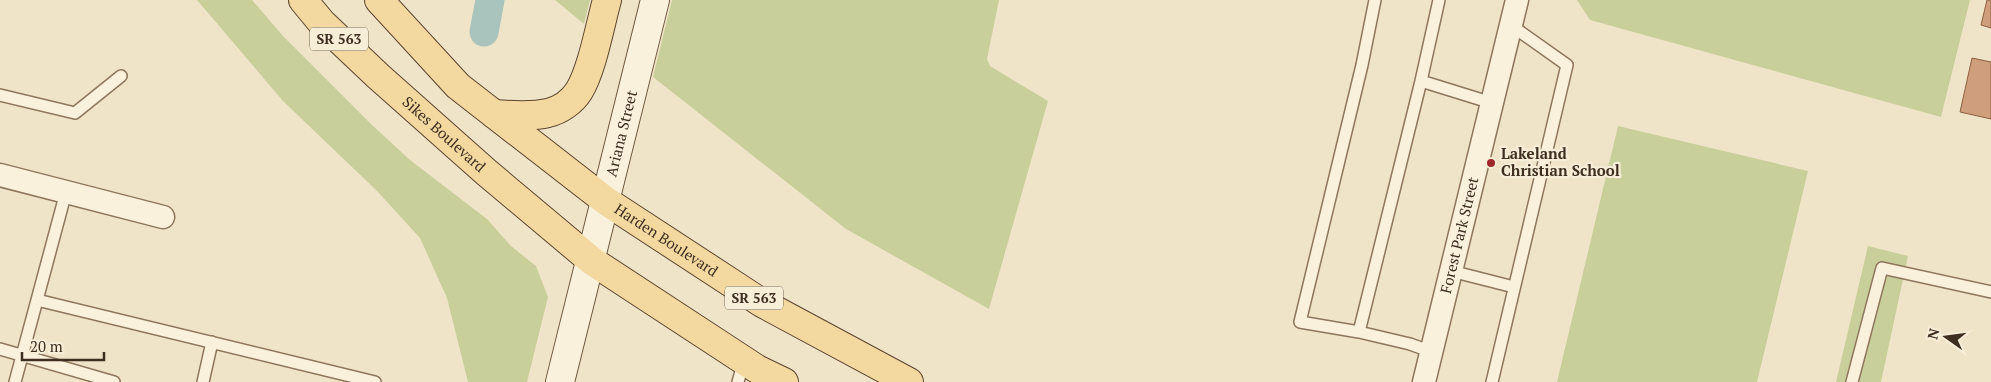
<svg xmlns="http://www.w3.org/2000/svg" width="1991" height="382" font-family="'PT Serif',serif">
	<rect width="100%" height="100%" fill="#f0e4c8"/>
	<path fill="#c9cf9b" d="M197,0H252L283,36L372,125L410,160L487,219L511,246L536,266L548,297L527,382H468L447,298L420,238L377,191L283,101Z
		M555,0H590L584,24Z
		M672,0H999L987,59L990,66L1048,101L989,309L846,229L653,77Z
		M1577,0H1970L1941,117L1590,20Z
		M1618,126L1808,171L1757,382H1557Z
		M1868,246L1908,256L1881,382H1836Z"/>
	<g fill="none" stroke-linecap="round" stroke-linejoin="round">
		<path stroke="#a9c4bc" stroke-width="29" d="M484,32L490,0"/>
	</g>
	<path fill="#cf9f7d" stroke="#8d5f41" d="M1987,0H1991V28L1981,25Z
		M1972,58L1991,62V119L1960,112Z"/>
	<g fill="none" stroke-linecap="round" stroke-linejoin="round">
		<g stroke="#8d765c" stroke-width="14">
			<path id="lane" d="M1421,81L1439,0
				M0,95L75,113L121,76
				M1451,271L1514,287
				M37,300L375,382
				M1359,332L1300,322L1362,65L1375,0
				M0,349L114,382
				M1432,352L1410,344L1359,332L1421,81L1492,103
				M15,382L66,192
				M203,382L212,342
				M738,382L744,361
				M1492,382L1567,65L1512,26
				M1852,382L1882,268L1991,292"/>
		</g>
		<g stroke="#8d765c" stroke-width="25">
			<g id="street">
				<path d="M0,175L163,217"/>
				<path id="s1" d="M1424,382L1517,0"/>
			</g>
		</g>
		<g stroke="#6f573f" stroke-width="30">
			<g id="secondary">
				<path id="s2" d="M560,382L655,0"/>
			</g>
		</g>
		<g stroke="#5b4430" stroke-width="30">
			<g id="primary">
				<path id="s3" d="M303,0L322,23L378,76L486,172L592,261L757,369L784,382"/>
				<path id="s4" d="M379,0L458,86L606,201L762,303L909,382"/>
				<path d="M494,114C512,115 530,117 548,113C560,110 572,102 579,91C592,70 600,25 607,0"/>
			</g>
		</g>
		<use href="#lane" stroke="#faf1dc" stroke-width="11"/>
		<use href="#street" stroke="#faf1dc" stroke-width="22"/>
		<use href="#secondary" stroke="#faf1dc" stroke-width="28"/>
		<use href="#primary" stroke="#f3d9a0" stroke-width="28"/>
	</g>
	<circle fill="#9e2a2b" stroke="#f7eed8" stroke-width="2" cx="1491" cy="163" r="5"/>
	<g text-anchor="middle" stroke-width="4.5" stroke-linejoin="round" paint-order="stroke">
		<g fill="#f7eed8" stroke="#756857" stroke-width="1">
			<rect x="310" y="27.5" width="58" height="23" rx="4"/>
			<rect x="725" y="286.5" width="58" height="23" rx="4"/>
		</g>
		<g font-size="14" font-weight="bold" fill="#3d2e20">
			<text x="339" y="44">SR 563</text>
			<text x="754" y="303">SR 563</text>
		</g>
		<g font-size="15" fill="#3d2e20" stroke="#f7eed8">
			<text dy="5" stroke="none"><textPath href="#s2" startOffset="256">Ariana Street</textPath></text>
			<text dy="5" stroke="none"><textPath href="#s3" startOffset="195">Sikes Boulevard</textPath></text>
			<text dy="5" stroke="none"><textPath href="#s1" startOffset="151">Forest Park Street</textPath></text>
			<text dy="5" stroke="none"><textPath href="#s4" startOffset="376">Harden Boulevard</textPath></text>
		</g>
		<g font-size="15" font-weight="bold" fill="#3d2e20" stroke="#f7eed8" text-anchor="start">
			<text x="1501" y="159">Lakeland<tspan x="1501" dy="17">Christian School</tspan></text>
		</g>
	</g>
	<g transform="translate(1946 337) rotate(284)" stroke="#f7eed8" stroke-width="4" paint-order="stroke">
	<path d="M0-4L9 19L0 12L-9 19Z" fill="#3d2e20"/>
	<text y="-8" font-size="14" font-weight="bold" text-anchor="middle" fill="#3d2e20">N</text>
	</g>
	<path d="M22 352v8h82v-8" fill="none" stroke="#3d2e20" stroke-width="2.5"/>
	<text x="30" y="352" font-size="15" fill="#3d2e20" stroke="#f7eed8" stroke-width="4" paint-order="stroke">20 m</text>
</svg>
